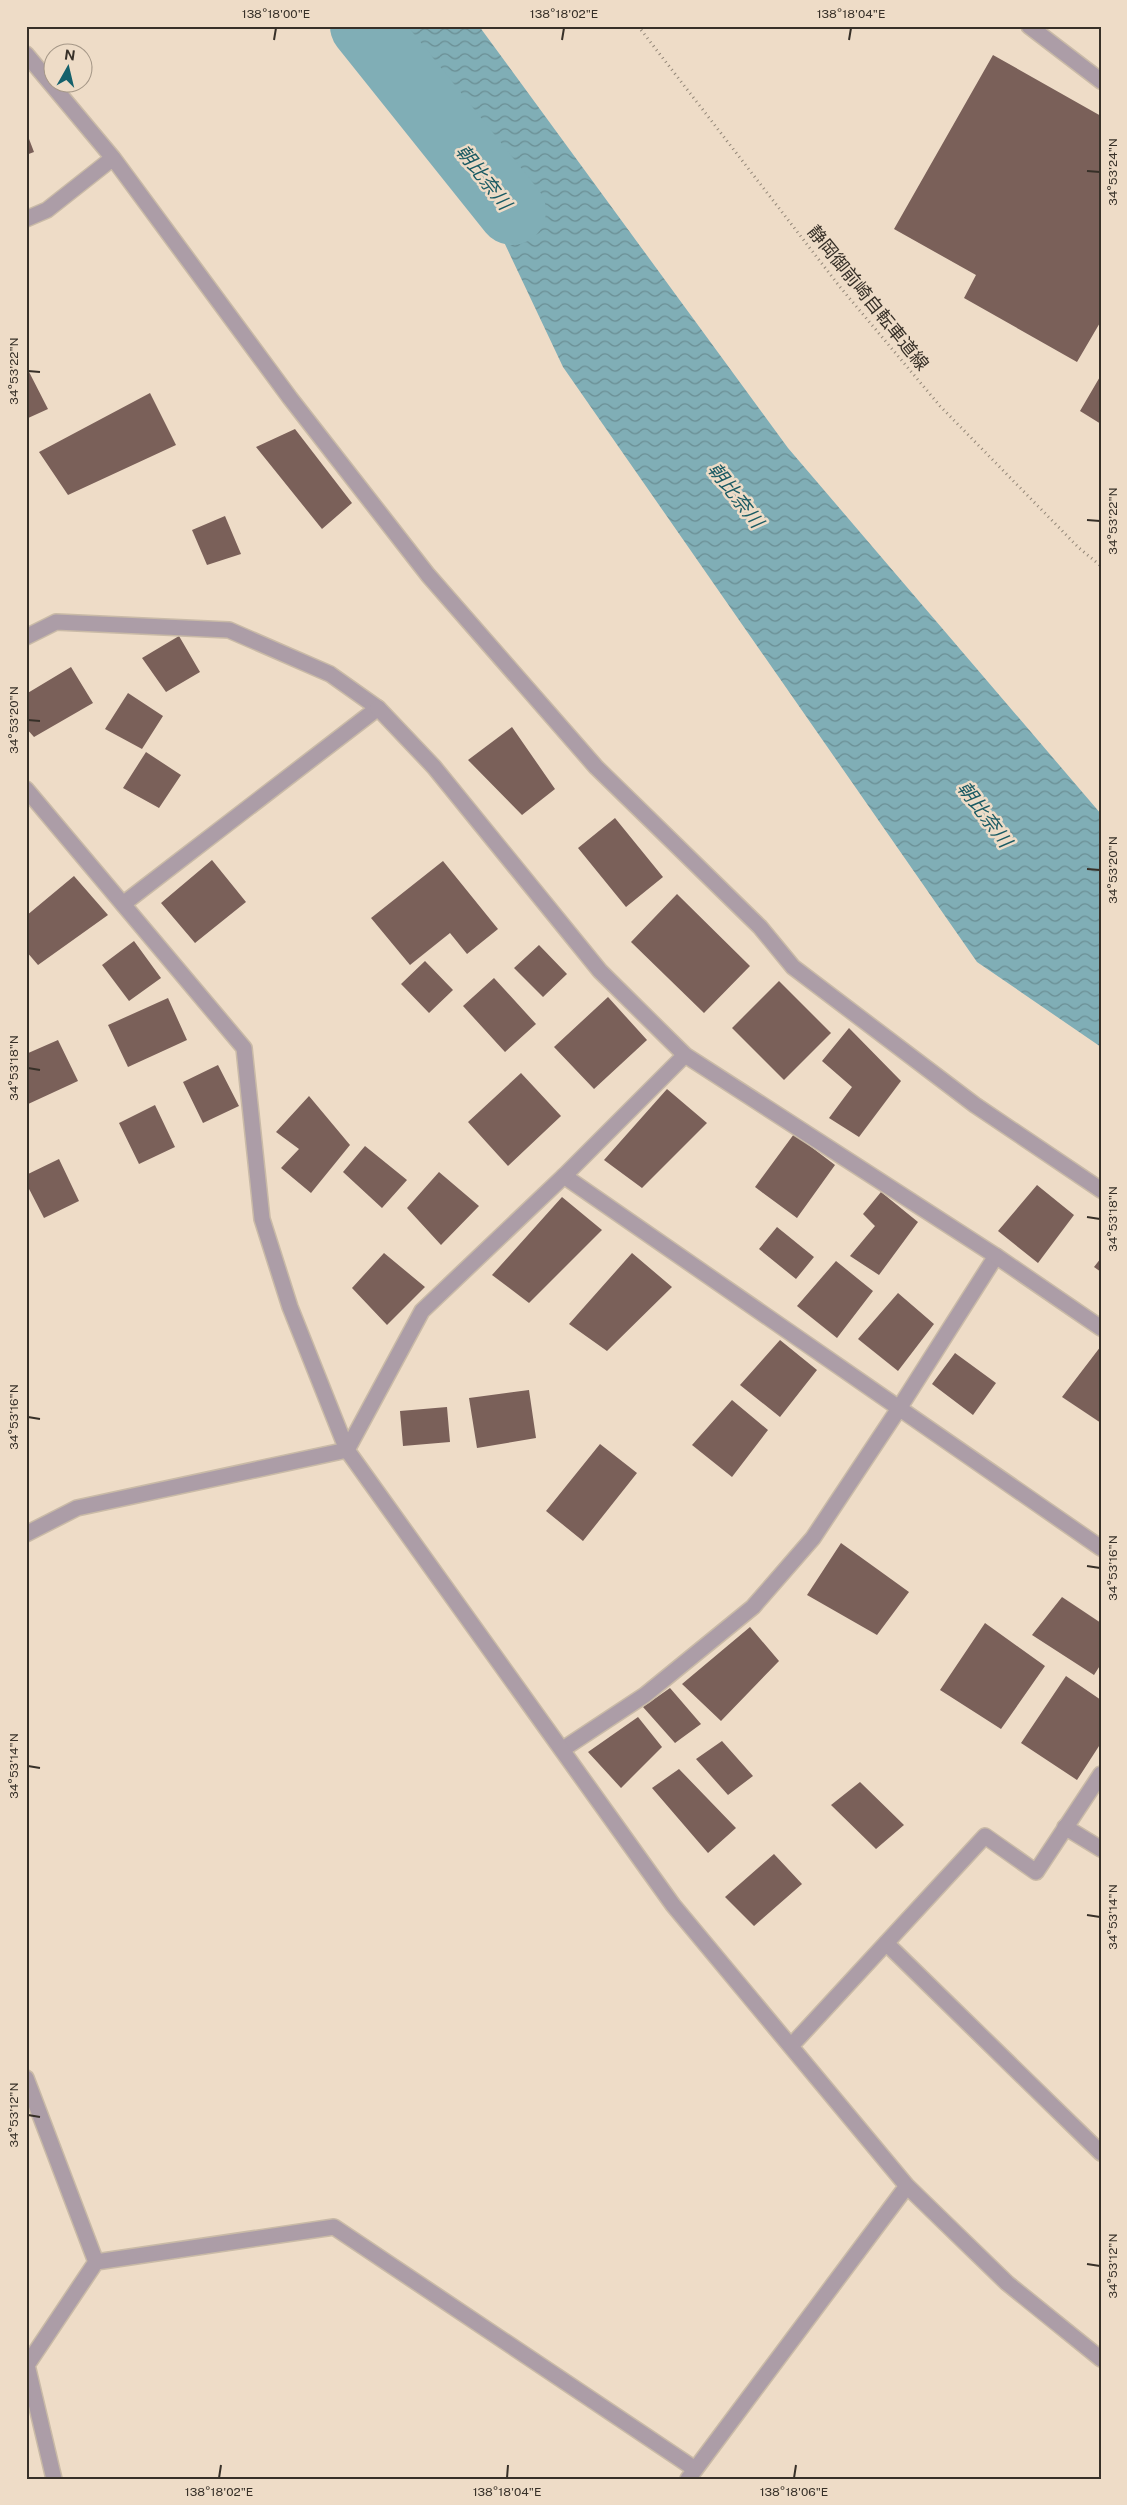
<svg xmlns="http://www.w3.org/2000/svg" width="1127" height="2505" font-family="'Public Sans','Noto Sans JP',sans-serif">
	<defs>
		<pattern id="water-waves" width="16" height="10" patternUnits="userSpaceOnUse" patternTransform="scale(1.25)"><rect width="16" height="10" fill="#80aeb6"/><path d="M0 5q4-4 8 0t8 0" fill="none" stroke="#6a8e94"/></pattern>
	</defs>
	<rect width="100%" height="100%" fill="#eedcc7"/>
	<path fill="url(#water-waves)" d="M378,26H479L788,448L1101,814V1047L977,962L563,367L435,96Z"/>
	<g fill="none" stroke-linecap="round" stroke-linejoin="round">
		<path stroke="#80aeb6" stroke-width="68" d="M364,26L512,211"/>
	</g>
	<path fill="#7a6059" d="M993,55L1101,116V321L1077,362L964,298L976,275L894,229Z
		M26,131L34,152L26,155Z
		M26,366L48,409L26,419Z
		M1101,375V424L1080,411Z
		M150,393L176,445L68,495L39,452Z
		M295,429L352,503L322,529L256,447Z
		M225,516L241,554L207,565L192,530Z
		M179,636L200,672L166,692L142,658Z
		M71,667L93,703L34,737L26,728V694Z
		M128,693L163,716L142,749L105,729Z
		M512,727L555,789L522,815L468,760Z
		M146,752L181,775L159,808L123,788Z
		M615,818L663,877L626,907L578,848Z
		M212,860L246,902L195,943L161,903Z
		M443,861L498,929L467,954L450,933L410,965L371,918Z
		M74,876L108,915L38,965L26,951V916Z
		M677,894L750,966L704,1013L631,942Z
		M134,941L161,978L129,1001L102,965Z
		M539,945L567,974L543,997L514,968Z
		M425,961L453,990L429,1013L401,984Z
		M494,978L536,1024L505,1052L463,1006Z
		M779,981L831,1033L784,1080L732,1028Z
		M608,997L647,1040L594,1089L554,1047Z
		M168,998L187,1040L128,1067L108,1025Z
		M849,1028L901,1081L859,1137L829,1118L852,1087L822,1061Z
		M58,1040L78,1081L26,1105V1054Z
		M218,1065L239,1106L203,1123L183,1082Z
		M521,1073L561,1116L508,1166L468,1122Z
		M667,1089L707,1123L642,1188L604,1160Z
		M309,1096L350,1145L311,1193L281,1168L299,1149L276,1132Z
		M155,1105L175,1147L139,1164L119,1123Z
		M794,1134L835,1165L797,1218L755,1187Z
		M365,1146L407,1180L382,1208L343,1172Z
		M59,1159L79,1201L44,1218L26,1183V1175Z
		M439,1172L479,1206L441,1245L407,1208Z
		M1037,1185L1074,1215L1038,1263L998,1231Z
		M881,1192L918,1222L879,1275L850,1256L875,1226L863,1214Z
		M562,1197L602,1230L529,1303L492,1275Z
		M777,1227L814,1257L796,1279L759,1249Z
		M384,1253L425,1287L387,1325L352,1288Z
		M632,1253L672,1287L607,1351L569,1324Z
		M1101,1258V1272L1094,1267Z
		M836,1261L873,1291L837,1338L797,1306Z
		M898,1293L934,1324L898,1371L858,1339Z
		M780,1340L817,1370L780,1417L740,1385Z
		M1101,1346V1423L1062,1397Z
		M955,1353L996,1383L973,1415L932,1384Z
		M529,1390L536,1438L477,1448L469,1398Z
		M732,1400L768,1430L732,1477L692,1445Z
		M447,1407L450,1442L403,1446L400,1411Z
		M600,1444L637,1473L583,1541L546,1511Z
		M841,1543L909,1592L877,1635L807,1595Z
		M1062,1597L1101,1623V1664L1094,1675L1032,1635Z
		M985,1623L1045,1666L1001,1729L940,1690Z
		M750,1627L779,1661L721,1721L682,1684Z
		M1066,1676L1101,1700V1743L1077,1780L1021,1743Z
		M670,1688L701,1724L675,1743L643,1707Z
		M638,1717L662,1747L621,1788L588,1752Z
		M722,1741L753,1776L728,1795L696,1759Z
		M679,1769L736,1828L708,1853L652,1788Z
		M860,1782L904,1825L876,1849L831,1805Z
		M774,1854L802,1884L754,1926L725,1897Z"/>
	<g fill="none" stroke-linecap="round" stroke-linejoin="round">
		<g stroke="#c9baa7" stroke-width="18">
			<path id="lane" d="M26,54L113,158L290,398L428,575L596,767L760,927L793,967L975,1105L1101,1190
				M26,219L47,210L113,158
				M26,637L56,622L229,630L330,674L378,708L123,904
				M564,1176L1101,1548
				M563,1749L645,1695L753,1607L813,1538L898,1410L996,1256
				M1065,1827L1101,1849"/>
		</g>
		<g stroke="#c9baa7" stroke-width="18">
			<path id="street" d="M1029,26L1101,81
				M378,708L434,767L600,971L685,1055L996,1256L1101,1328
				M26,789L244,1048L262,1219L290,1307L347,1450L673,1905L907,2186L1007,2283L1101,2359
				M26,1534L77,1508L347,1450L422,1311L564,1176L685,1055
				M886,1943L1101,2153
				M791,2046L985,1836L1036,1872L1101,1774
				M26,2078L96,2262L27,2365L54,2479
				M96,2262L334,2227L695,2469
				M688,2479L907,2186"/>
		</g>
		<path stroke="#938778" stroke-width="3" stroke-dasharray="1 4" stroke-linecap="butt" d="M638,26L840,287L940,406L1079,548L1101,566"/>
		<use href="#lane" stroke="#ac9da7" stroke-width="15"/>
		<use href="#street" stroke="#ac9da7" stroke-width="15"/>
	</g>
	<path fill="none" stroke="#373028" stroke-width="2" d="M274,40L276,28M562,40L564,28M849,40L851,28M1087,171L1100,172M28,371L40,372M1087,520L1100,521M28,720L40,721M1087,869L1100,870M28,1068L40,1070M1087,1217L1100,1219M28,1417L40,1419M1087,1566L1100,1568M28,1766L40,1768M1087,1915L1100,1917M28,2115L40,2117M1087,2264L1100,2266M219,2478L221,2465M507,2478L508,2465M794,2478L796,2465"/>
	<g text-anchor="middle" stroke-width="5" stroke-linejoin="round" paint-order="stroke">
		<g font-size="18" fill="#373028" stroke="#eedcc7">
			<text transform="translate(868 298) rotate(51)" y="6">静岡御前崎自転車道線</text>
		</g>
		<g font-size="19" font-style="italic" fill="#1a5a63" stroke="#eedcc7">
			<text transform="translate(484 177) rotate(52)" y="7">朝比奈川</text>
			<text transform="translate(736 495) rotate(52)" y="7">朝比奈川</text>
			<text transform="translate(985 814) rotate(53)" y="7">朝比奈川</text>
		</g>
	</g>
	<rect width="1127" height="2505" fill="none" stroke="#eedcc7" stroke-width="55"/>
	<g transform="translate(68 68) rotate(8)"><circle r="24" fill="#eedcc7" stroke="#a59787"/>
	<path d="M0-4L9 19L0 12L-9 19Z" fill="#15616c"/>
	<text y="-8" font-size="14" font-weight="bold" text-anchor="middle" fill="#373028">N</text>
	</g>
	<rect x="28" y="28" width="1072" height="2450" fill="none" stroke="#373028" stroke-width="2"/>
	<g font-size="12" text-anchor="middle" fill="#373028">
		<text x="276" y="18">138°18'00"E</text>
		<text x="564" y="18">138°18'02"E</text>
		<text x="851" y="18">138°18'04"E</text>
		<text transform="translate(1113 172) rotate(-90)" y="4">34°53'24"N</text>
		<text transform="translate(14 371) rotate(-90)" y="4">34°53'22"N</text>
		<text transform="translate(1113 521) rotate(-90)" y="4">34°53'22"N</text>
		<text transform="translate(14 720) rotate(-90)" y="4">34°53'20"N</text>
		<text transform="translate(1113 870) rotate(-90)" y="4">34°53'20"N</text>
		<text transform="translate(14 1068) rotate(-90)" y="4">34°53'18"N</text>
		<text transform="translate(1113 1219) rotate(-90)" y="4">34°53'18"N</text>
		<text transform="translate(14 1417) rotate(-90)" y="4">34°53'16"N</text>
		<text transform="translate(1113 1568) rotate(-90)" y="4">34°53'16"N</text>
		<text transform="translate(14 1766) rotate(-90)" y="4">34°53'14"N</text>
		<text transform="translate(1113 1917) rotate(-90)" y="4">34°53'14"N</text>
		<text transform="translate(14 2115) rotate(-90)" y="4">34°53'12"N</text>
		<text transform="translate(1113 2266) rotate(-90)" y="4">34°53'12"N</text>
		<text x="219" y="2496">138°18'02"E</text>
		<text x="507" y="2496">138°18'04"E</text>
		<text x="794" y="2496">138°18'06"E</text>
	</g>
</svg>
